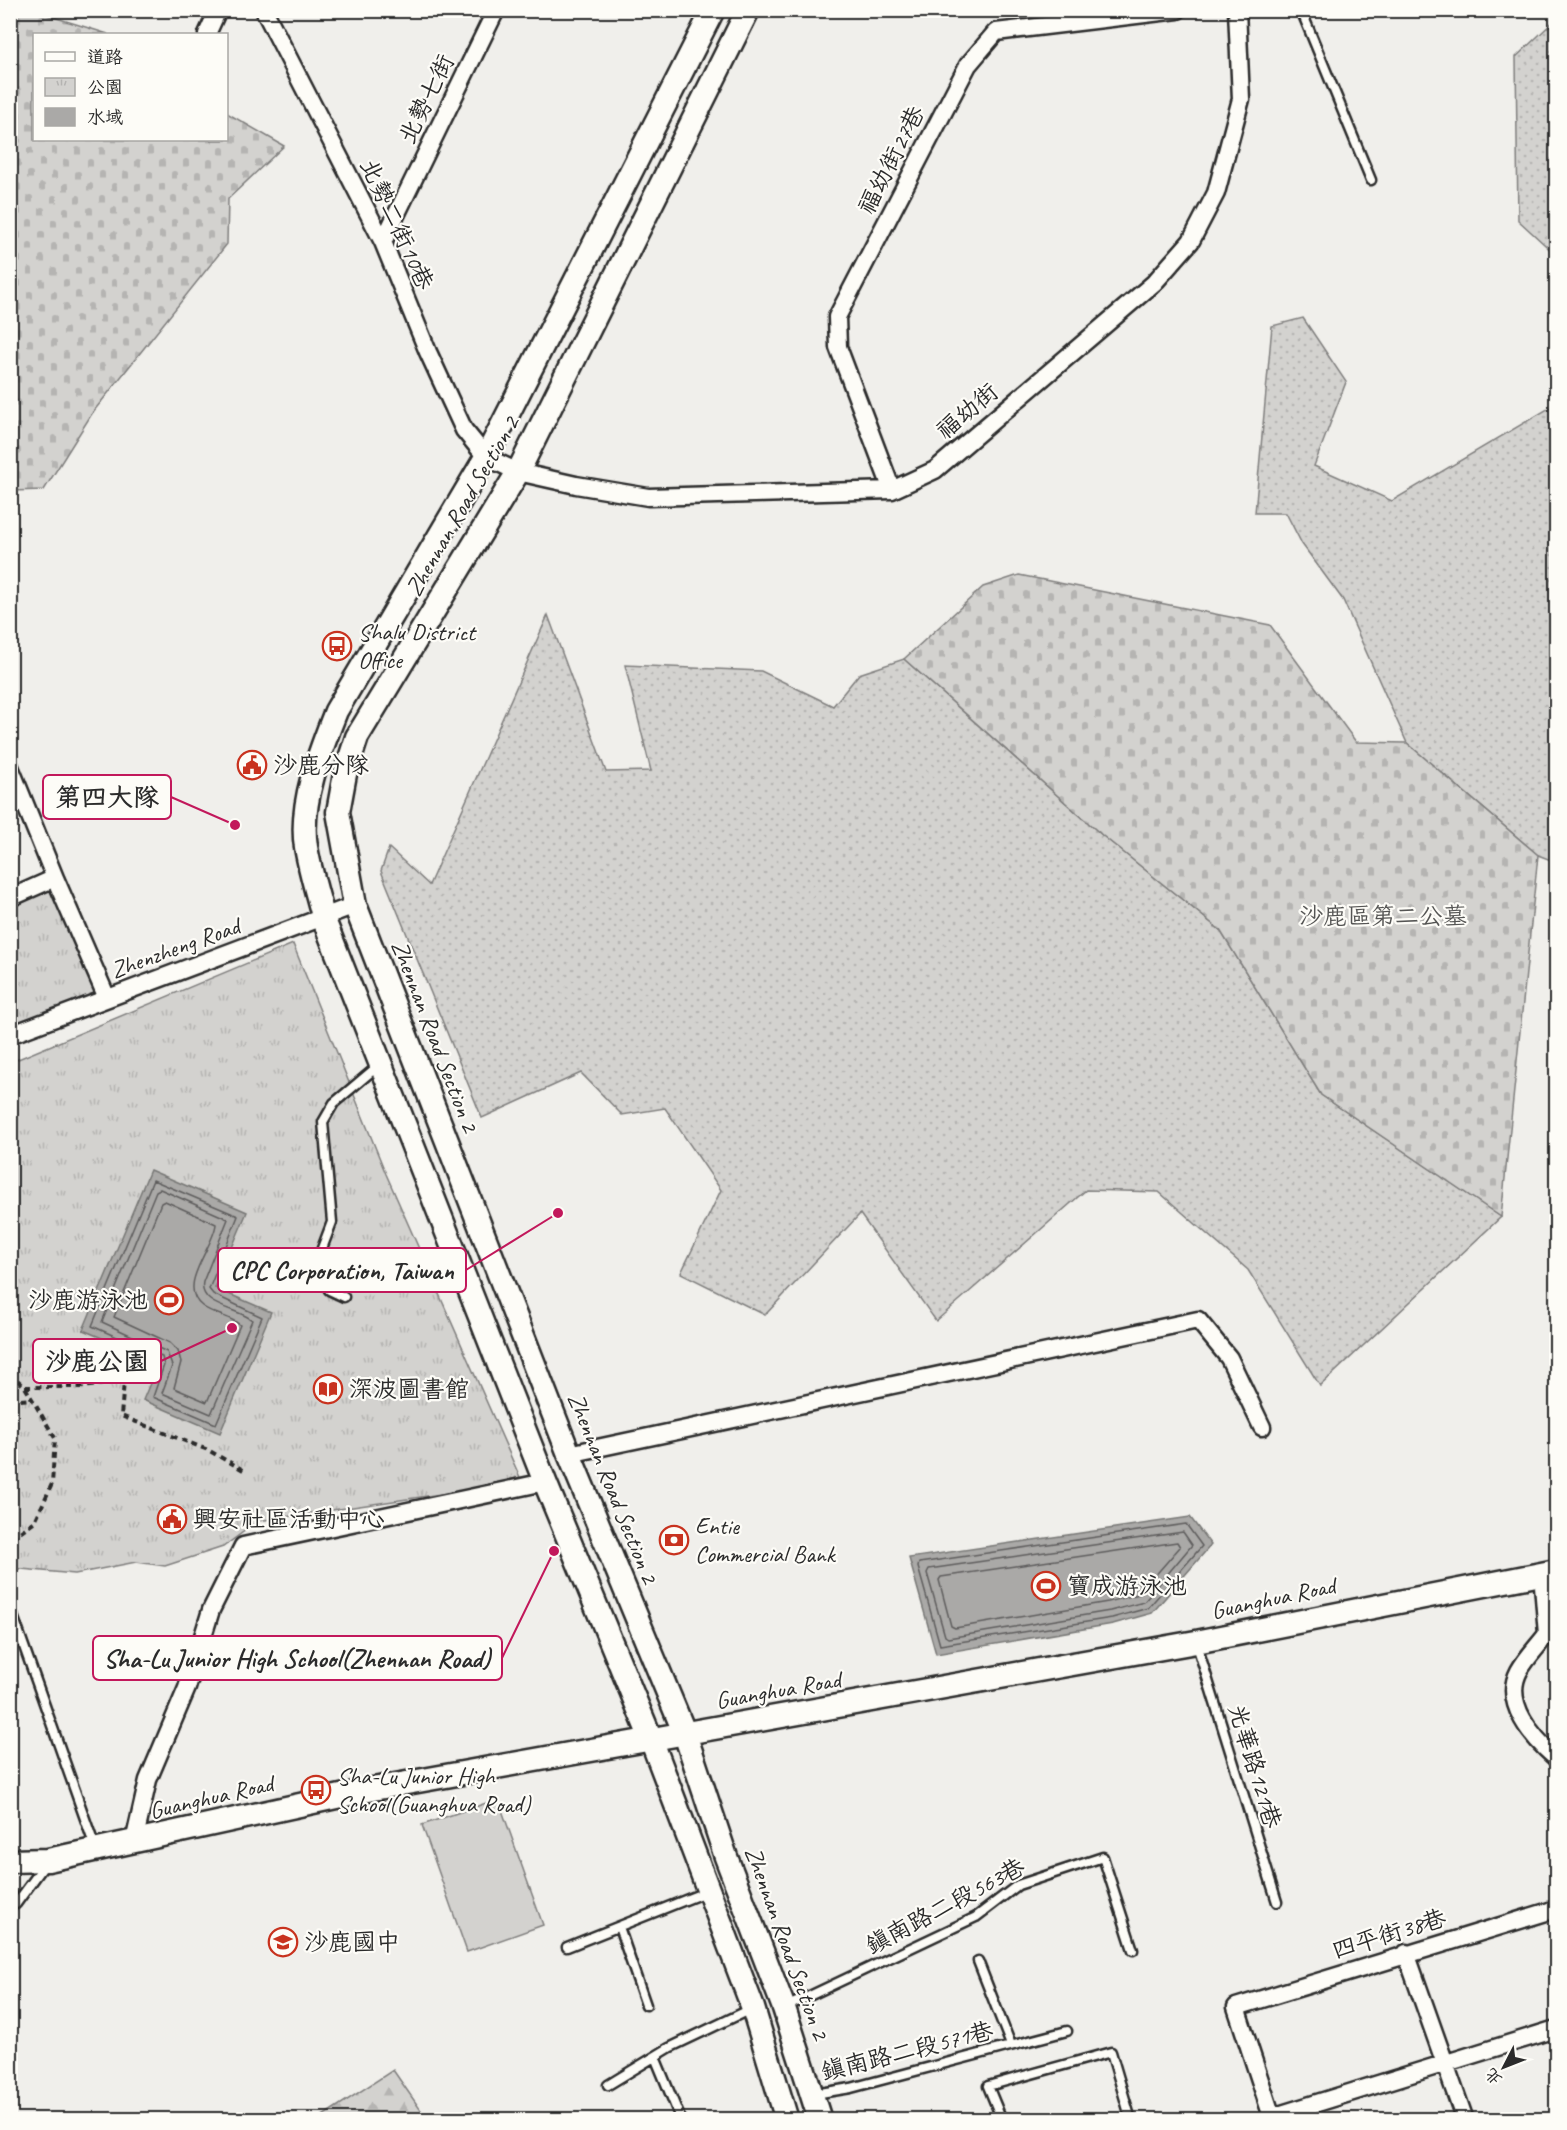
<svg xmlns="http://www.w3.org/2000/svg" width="1567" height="2130" font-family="Caveat,'LXGW WenKai TC',sans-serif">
	<defs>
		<pattern id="grass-dots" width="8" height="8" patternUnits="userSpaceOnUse" patternTransform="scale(1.5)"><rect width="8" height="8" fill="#d3d2cf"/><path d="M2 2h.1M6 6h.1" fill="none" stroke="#b5b4b2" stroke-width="1.8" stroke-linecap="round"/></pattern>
		<pattern id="forest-firs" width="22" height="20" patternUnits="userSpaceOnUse" patternTransform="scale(1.5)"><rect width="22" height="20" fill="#d3d2cf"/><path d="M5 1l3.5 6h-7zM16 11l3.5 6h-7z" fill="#b5b4b2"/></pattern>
		<pattern id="cemetery-stones" width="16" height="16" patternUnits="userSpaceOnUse" patternTransform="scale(1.5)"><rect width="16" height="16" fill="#d3d2cf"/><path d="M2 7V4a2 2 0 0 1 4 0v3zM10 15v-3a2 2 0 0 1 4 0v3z" fill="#b5b4b2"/></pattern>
		<pattern id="park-tufts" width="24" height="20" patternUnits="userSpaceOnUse" patternTransform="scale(1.5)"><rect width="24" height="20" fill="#d3d2cf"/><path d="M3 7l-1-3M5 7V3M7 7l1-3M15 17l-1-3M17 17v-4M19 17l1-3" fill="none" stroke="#b5b4b2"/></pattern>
	</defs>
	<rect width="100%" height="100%" fill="#f0efeb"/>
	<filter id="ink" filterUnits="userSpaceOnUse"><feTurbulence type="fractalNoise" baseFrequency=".0167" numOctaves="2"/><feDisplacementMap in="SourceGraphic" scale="12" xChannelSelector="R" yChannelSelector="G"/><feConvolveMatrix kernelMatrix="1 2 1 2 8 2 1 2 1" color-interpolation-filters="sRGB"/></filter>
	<g filter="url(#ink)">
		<path fill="url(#grass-dots)" stroke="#7f7e7d" stroke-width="1.5" d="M1556,19V18V255L1518,220L1516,57Z
			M1303,318L1346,382L1314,466L1392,501L1556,404V862L1538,855L1407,743L1343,600L1302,544L1286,513H1255L1272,326Z
			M548,615L606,772L651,771L625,665L761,671L833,706L859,674L904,659L1103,836L1220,930L1321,1095L1501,1217L1320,1386L1248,1270L1159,1192L1086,1190L936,1321L860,1214L765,1315L681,1273L721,1190L665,1108L622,1115L581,1073L482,1118L381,871L389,848L429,885Z"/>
		<path fill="url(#forest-firs)" stroke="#7f7e7d" stroke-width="1.5" d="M393,2070L427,2119H318Z"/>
		<path fill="url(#cemetery-stones)" stroke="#7f7e7d" stroke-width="1.5" d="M10,11H34L108,34H34V140H226L227,113L284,146L228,199L227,244L93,412L44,490L11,491Z
			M1019,575L1270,625L1356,742L1407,743L1538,855L1501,1217L1321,1095L1220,930L1103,836L904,659L983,587Z"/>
		<path fill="url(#park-tufts)" stroke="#7f7e7d" stroke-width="1.5" d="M49,888L97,993L11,1027V905Z
			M293,944L386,1174L522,1482L258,1521L223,1547L165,1566L136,1562L75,1574L11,1568V1062Z"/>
		<path fill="#d3d2cf" stroke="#7f7e7d" stroke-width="1.5" d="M498,1799L543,1925L467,1952L422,1825Z"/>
		<path fill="#aaa9a7" stroke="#777775" stroke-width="1.5" d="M150,1170L247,1212L215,1288L271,1312L220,1433L143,1400L159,1362L83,1330Z
			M1190,1517L1211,1545L1152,1613L1113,1624L936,1654L909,1558Z"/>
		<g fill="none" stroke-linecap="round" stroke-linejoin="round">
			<path stroke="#5e5d5d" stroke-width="1.5" d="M153,1180L238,1216L209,1289L213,1294L262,1317L216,1424L153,1397L164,1365L162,1357L92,1326Z
				M160,1189L228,1219L203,1282C198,1307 238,1308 252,1320L211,1414L162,1393L172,1366L167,1352L102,1322L156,1191Z
				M165,1201L216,1224C214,1247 176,1286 202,1306C214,1315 230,1316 240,1325L207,1402L174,1388L181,1362L178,1351L170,1343L114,1317L161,1203Z
				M1186,1524L1202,1546L1148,1608L1112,1618L940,1645L918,1567L919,1563Z
				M1183,1532L1192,1545L1144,1602L1110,1611L948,1638L945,1636L927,1573L929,1569Z
				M1177,1542L1180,1547L1139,1594L1108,1602L955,1628L951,1626L939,1580L941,1577Z"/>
			<g stroke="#2b2b2b" stroke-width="13">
				<path id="lane" d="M1301,10L1371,180
					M344,1297L329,1290L318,1259L332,1222L323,1122L334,1103L378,1066
					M10,1607L95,1847
					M1196,1642L1277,1902
					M10,1905L16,1904L46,1863
					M619,1927L646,2005
					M567,1947L708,1891
					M978,1961L1011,2045
					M784,2008L976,1917L1018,1885L1103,1857L1133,1950
					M655,2057L681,2120
					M608,2085L669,2048L753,2008
					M814,2094L851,2088L1067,2031
					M1002,2120L988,2086L1111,2052L1131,2120"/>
			</g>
			<g stroke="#2b2b2b" stroke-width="21">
				<path id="street" d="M264,10L383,242L428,352L464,430L486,457L518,472L576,485L648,497L892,490L935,470L1154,283L1191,241L1216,193L1241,99L1237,10
					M207,34L218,10
					M383,242L496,10
					M892,490L838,347L837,317L968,65L996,32L1178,10
					M10,767L55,878L10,898
					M55,878L107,998
					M10,1035L355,905
					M569,1454L1198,1320L1229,1358L1262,1427
					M1542,1573L1547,1634C1538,1646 1526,1658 1519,1671C1502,1703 1533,1738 1556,1758
					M134,1842L148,1780L187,1688L211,1610L243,1546L545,1482
					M1406,1953L1465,2120
					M1272,2117L1556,2029
					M1273,2120L1236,2007L1556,1909"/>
			</g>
			<g stroke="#2b2b2b" stroke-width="27">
				<path id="secondary" d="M713,10L486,457L336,711C320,751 299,804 306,847C310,871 318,896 324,920L545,1482L651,1739L753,2008L787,2120
					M748,10L518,472L357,737L345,774L338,812L355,905L569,1454L685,1734L726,1857L784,2008L820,2120
					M10,1861L48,1860L373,1789L1196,1642L1556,1571"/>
			</g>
			<path stroke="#2b2b2b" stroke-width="4" stroke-dasharray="6 4.5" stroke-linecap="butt" d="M10,1373L25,1387L55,1438L52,1484L35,1521L10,1539
				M25,1387H83L124,1381L121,1416L208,1450L245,1471
				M10,1401L33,1399"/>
			<use href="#lane" stroke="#fdfcf7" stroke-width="8"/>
			<use href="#street" stroke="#fdfcf7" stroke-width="16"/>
			<use href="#secondary" stroke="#fdfcf7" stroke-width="22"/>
		</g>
	</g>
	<defs>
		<g id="bus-ring" transform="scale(1.5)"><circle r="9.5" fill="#fdfcf7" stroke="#c8321e" stroke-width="1.5"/><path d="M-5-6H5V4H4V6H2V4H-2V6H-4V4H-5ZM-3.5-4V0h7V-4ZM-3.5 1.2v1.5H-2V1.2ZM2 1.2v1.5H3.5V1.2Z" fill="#c8321e"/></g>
		<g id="civic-ring" transform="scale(1.5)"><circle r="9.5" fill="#fdfcf7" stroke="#c8321e" stroke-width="1.5"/><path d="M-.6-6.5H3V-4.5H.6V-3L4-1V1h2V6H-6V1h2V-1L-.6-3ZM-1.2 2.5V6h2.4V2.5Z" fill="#c8321e"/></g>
		<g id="stadium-ring" transform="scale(1.5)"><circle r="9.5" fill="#fdfcf7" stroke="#c8321e" stroke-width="1.5"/><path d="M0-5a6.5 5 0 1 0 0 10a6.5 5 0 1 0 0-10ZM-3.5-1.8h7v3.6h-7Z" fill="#c8321e"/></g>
		<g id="library-ring" transform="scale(1.5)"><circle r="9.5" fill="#fdfcf7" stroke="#c8321e" stroke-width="1.5"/><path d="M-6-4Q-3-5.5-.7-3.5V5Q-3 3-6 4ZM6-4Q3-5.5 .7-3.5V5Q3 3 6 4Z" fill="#c8321e"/></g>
		<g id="bank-ring" transform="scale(1.5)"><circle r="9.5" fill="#fdfcf7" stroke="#c8321e" stroke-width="1.5"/><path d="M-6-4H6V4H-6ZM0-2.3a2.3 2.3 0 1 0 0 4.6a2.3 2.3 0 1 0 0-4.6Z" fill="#c8321e"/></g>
		<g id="school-ring" transform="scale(1.5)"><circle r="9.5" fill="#fdfcf7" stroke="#c8321e" stroke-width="1.5"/><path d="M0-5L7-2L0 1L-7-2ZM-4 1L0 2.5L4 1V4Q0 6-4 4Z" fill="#c8321e"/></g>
	</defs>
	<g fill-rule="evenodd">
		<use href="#bus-ring" x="337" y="646"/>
		<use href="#civic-ring" x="252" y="765"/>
		<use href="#stadium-ring" x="169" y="1300"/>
		<use href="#library-ring" x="328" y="1389"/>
		<use href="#civic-ring" x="172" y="1519"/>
		<use href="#bank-ring" x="674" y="1540"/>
		<use href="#stadium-ring" x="1046" y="1586"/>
		<use href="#bus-ring" x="316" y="1790"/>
		<use href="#school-ring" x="283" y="1942"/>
	</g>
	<g text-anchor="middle" stroke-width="4.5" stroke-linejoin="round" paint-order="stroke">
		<g font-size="24" fill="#2b2b2b" stroke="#fdfcf7">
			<text transform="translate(426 99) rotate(-64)" y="8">北勢七街</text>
			<text transform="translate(891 160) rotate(-63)" y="8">福幼街27巷</text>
			<text transform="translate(397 224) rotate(65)" y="8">北勢二街10巷</text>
			<text transform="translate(967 411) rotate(-40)" y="8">福幼街</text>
			<text transform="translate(462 506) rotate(-60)" y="8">Zhennan Road Section 2</text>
			<text transform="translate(175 948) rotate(-20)" y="8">Zhenzheng Road</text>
			<text transform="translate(435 1036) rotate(69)" y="8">Zhennan Road Section 2</text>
			<text transform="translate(613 1488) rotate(68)" y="8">Zhennan Road Section 2</text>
			<text transform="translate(1273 1598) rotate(-12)" y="8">Guanghua Road</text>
			<text transform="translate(778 1690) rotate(-10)" y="8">Guanghua Road</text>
			<text transform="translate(1255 1766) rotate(73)" y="8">光華路121巷</text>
			<text transform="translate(211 1797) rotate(-13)" y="8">Guanghua Road</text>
			<text transform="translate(945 1906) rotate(-28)" y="8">鎮南路二段563巷</text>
			<text transform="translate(1389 1934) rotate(-17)" y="8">四平街38巷</text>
			<text transform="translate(787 1943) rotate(70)" y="8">Zhennan Road Section 2</text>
			<text transform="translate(907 2051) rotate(-14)" y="8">鎮南路二段571巷</text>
		</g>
		<g font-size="24" fill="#2b2b2b" stroke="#fdfcf7" text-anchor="start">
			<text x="358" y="640">Shalu District<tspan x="358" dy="28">Office</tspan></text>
			<text x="273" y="773">沙鹿分隊</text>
			<text x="148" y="1308" text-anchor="end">沙鹿游泳池</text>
			<text x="349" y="1397">深波圖書館</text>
			<text x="193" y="1527">興安社區活動中心</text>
			<text x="695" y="1534">Entie<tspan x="695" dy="28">Commercial Bank</tspan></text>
			<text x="1067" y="1594">寶成游泳池</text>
			<text x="337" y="1784">Sha-Lu Junior High<tspan x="337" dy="28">School(Guanghua Road)</tspan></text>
			<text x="304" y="1950">沙鹿國中</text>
		</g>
		<g font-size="24" fill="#555554" stroke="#fdfcf7">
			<text x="1383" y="924">沙鹿區第二公墓</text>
		</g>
	</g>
	<path fill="none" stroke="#c2185b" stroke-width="2" d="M235 825L171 797M558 1213L466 1270M232 1328L161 1361M554 1551L502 1658"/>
	<g fill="#c2185b" stroke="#fdfcf7" stroke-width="2">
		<circle cx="235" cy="825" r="6"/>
		<circle cx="558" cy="1213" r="6"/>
		<circle cx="232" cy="1328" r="6"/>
		<circle cx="554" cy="1551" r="6"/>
	</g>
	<g fill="#fdfcf7" stroke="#c2185b" stroke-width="2">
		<rect x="43" y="775" width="128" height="44" rx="6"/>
		<rect x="218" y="1248" width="248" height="44" rx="6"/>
		<rect x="33" y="1339" width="128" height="44" rx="6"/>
		<rect x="93" y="1636" width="409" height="44" rx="6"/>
	</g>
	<g font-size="26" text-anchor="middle" font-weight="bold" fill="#2b2b2b">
		<text x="107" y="806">第四大隊</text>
		<text x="342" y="1279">CPC Corporation, Taiwan</text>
		<text x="97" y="1370">沙鹿公園</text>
		<text x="297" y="1667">Sha-Lu Junior High School(Zhennan Road)</text>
	</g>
	<rect width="1567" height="2130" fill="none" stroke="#fdfcf7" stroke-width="36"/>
	<rect x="18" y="18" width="1531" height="2094" fill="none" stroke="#2b2b2b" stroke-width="2" filter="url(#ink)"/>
	<rect x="33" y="33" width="195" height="108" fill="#fdfcf7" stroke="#a9a8a5" stroke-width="1.5"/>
	<rect x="45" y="52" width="30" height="9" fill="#fdfcf7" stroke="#a9a8a5" stroke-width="1.5"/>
	<text x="87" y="63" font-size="18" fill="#2b2b2b">道路</text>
	<rect x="45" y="78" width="30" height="18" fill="url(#park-tufts)" stroke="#a9a8a5" stroke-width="1.5"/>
	<text x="87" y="93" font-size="18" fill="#2b2b2b">公園</text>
	<rect x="45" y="108" width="30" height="18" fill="#aaa9a7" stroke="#a9a8a5" stroke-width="1.5"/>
	<text x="87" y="123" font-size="18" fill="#2b2b2b">水域</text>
	<g transform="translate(1504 2067) rotate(228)" stroke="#fdfcf7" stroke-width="4.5" paint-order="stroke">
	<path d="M0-4.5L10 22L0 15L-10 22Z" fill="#2b2b2b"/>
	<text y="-9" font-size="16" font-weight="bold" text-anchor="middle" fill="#2b2b2b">北</text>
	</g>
</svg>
